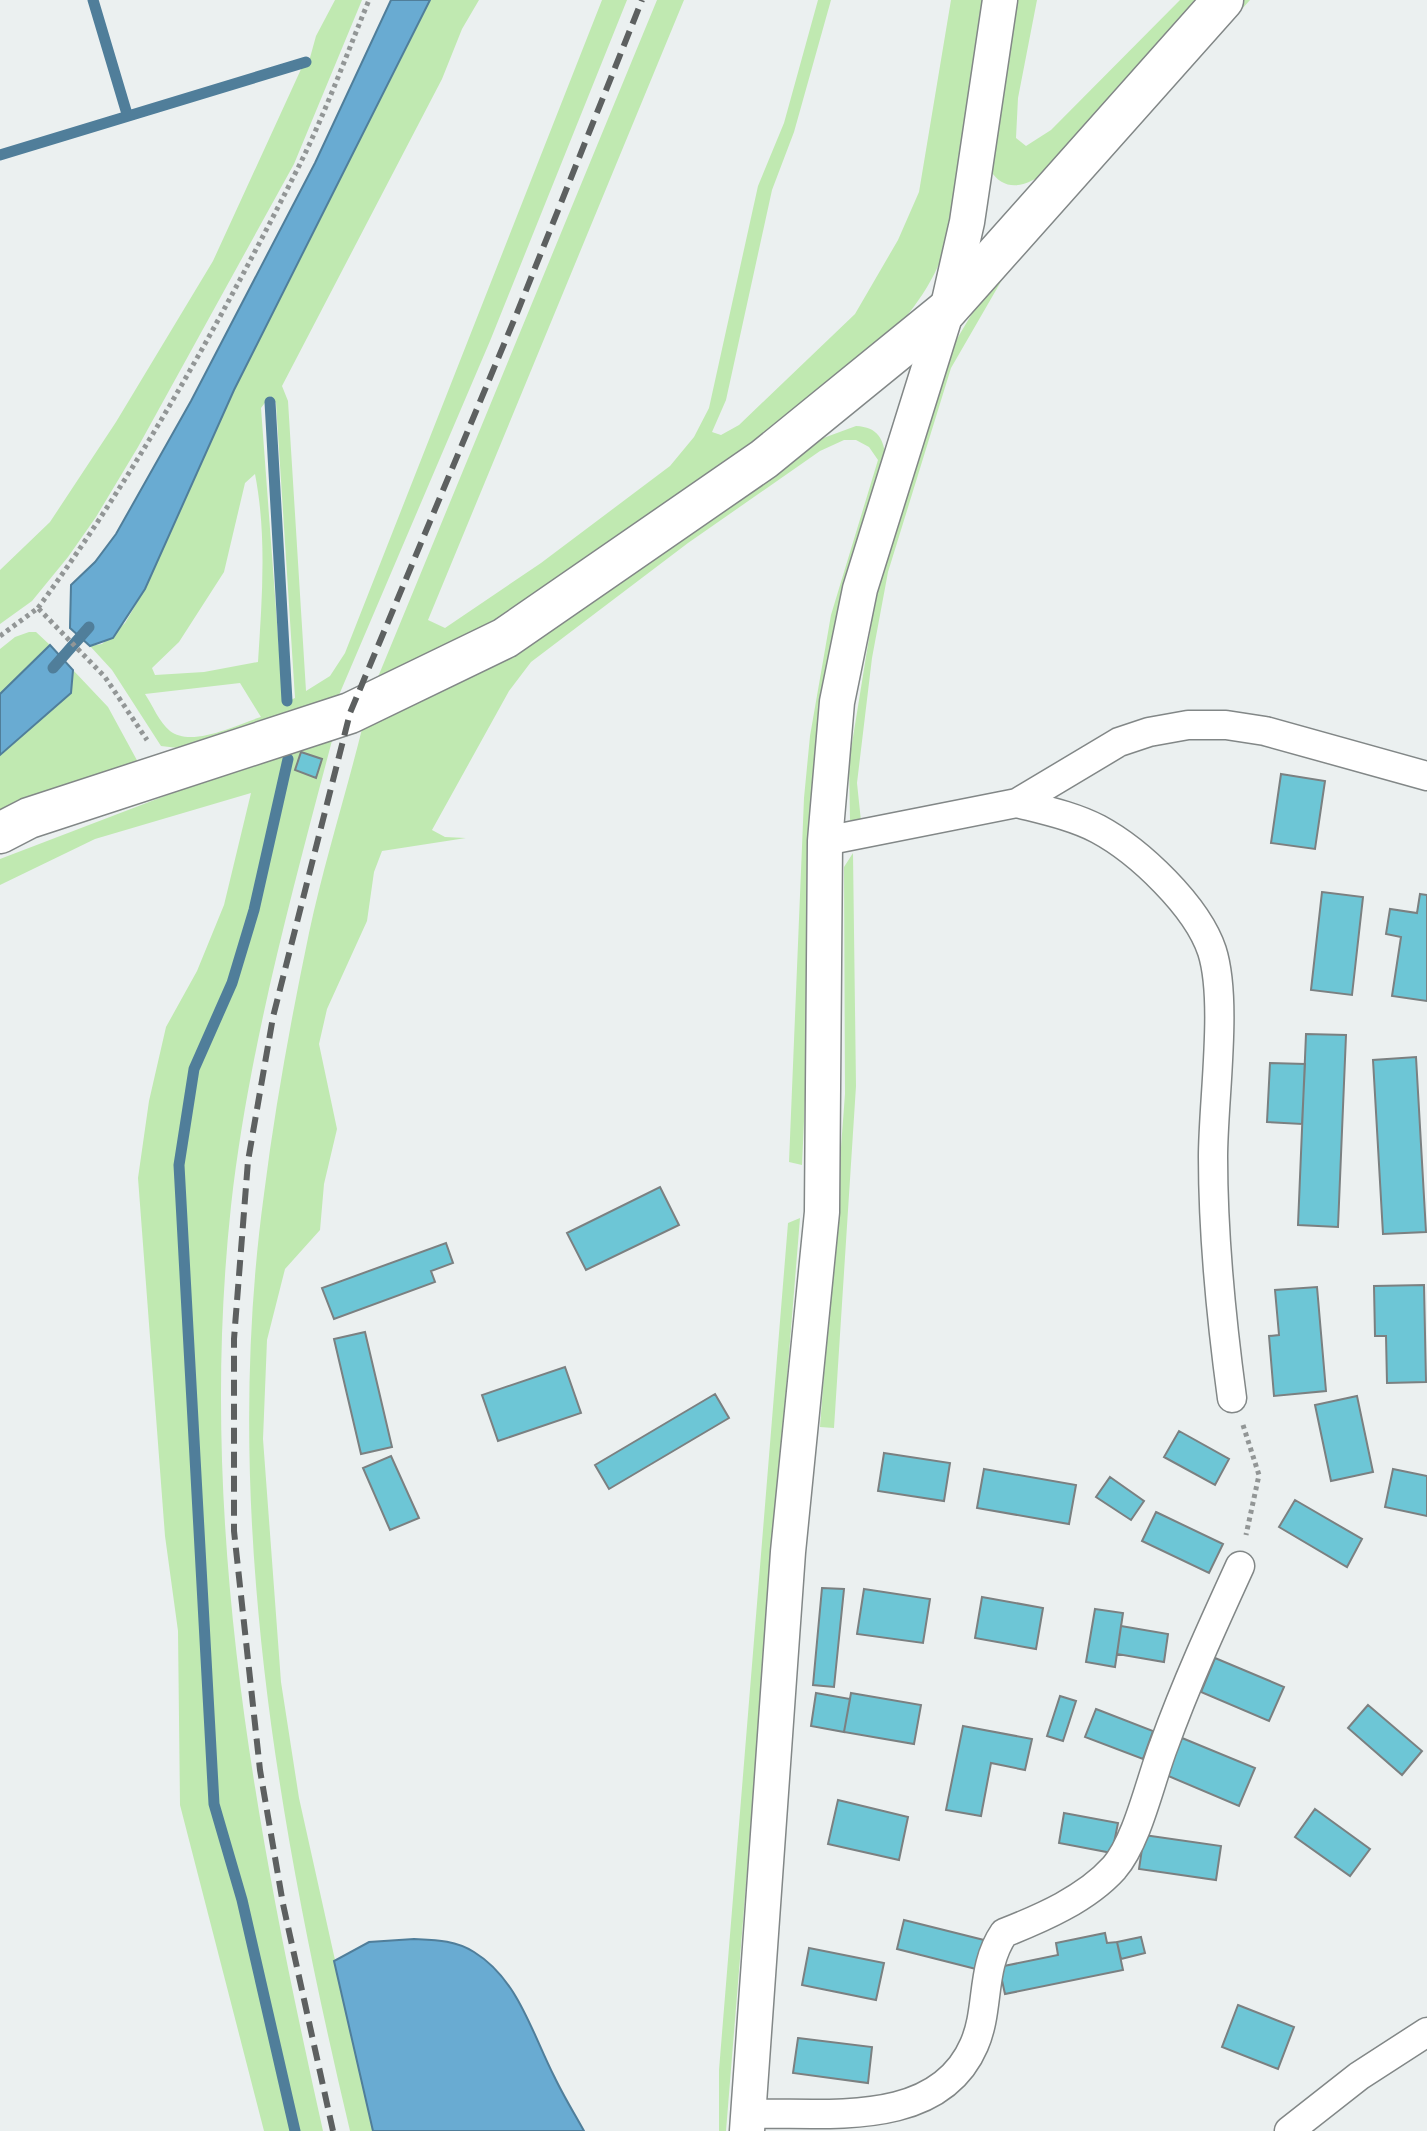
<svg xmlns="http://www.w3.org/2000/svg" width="1427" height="2131" font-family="Raleway,sans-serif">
	<rect width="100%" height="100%" fill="#ebf0f0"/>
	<path fill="#c0e9b1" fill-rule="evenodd" d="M335,0H362L294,164L138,447L96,517L68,557L32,601L0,624V570L50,522L116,422L213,261L302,67L308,65L316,36Z
		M430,0H479L462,29L442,79L282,386L288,401L306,691L330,676L345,653L602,0H627L490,341L339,695L186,749L161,746L112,670L90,646L102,644L125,623L145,589L234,390ZM270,396L276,403L295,698L283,703L261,408ZM255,474C267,535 262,600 258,662L204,672L155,675L152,668L179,642L224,572L245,483ZM240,683L261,717C238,724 192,748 170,731C159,722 153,706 145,694Z
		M657,0H684L428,620L445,628L541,563L670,466L694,437L709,408L758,186L784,123L818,0H831L794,132L772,190L726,400L712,432L721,435L739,425L855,314L898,240L919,192L951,0H985L945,248C914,346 781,426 699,483C641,524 583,566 524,606C480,635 432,658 386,683L378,677Z
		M1011,0H1037L1018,98L1016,138L1026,146L1051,130L1180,0H1197L1049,170C1029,185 1006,195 990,170Z
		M1242,0H1250L1033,241L1003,278L951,368L888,572L872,658L857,783L861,821L850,820L849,762L879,576L945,359L983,295Z
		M856,426C878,427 884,439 886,460L810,991L802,1165L789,1162L804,798L810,736L831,615L878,460L869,447L856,440H844L820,451L688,543L531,662L509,691L432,830L445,837L466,838L382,851L374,872L367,921L327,1009L319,1044L337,1129L324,1184L320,1230L285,1269L267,1340L263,1439L281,1682L299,1798L373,2131H350C278,1827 221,1507 264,1194C275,1107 291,1019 309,933C324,863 346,794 363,725L818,440Z
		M29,632H36L50,645L0,694V649L15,637Z
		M73,670L108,707L139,764L0,817V755L71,693Z
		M334,733C293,889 249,1046 231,1206C197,1521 255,1826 323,2131H296L243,1901L216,1803L180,1165L195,1070L214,1021L233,984L255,910L291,749Z
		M285,750L286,759L252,909L231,982L192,1069L177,1165L178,1237L213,1804L240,1901L293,2131H264L180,1805L178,1631L165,1536L138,1178L149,1101L166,1027L197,971L224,905L251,793L95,839L0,885V859Z
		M853,853L856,1086L834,1428L820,1427L845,1094L844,867Z
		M800,1218L726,2131H719V2070L788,1223Z"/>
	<path fill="#69abd2" stroke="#507e9a" stroke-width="2" d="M391,0H430L234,390L145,589L113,638L90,646L70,628L71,585L95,562L116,534L191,401L315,163Z
		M50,645L73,670L71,693L0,755V694Z
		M414,1939C435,1940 455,1940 474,1952C518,1979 532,2033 554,2076C563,2095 574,2113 584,2131H373L334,1961L369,1942Z"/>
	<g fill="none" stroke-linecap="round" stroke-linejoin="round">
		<path stroke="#507e9a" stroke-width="11" d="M93,0L127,114
			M0,155L306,62
			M270,402L287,701
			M53,668L89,627
			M288,759L254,910L232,983L194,1069L179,1165L214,1804L242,1900L295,2131"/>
	</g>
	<path fill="#6dc6d6" stroke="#7b8081" stroke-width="2" d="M301,752L322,759L316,778L295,770Z
		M1281,774L1325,781L1315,849L1271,843Z
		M1322,892L1363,897L1352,995L1311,990Z
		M1420,894L1427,895V1001L1392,996L1401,937L1386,934L1390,909L1417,913Z
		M1306,1034L1346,1035L1338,1227L1298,1225Z
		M1416,1057L1426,1232L1383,1234L1373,1060Z
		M1270,1063L1305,1064L1302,1124L1267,1122Z
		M660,1187L679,1225L586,1270L567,1233Z
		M446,1243L453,1263L431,1271L435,1282L334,1319L322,1288Z
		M1424,1285L1426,1382L1387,1383L1386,1336H1375L1374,1286Z
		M1317,1287L1326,1391L1274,1396L1269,1336L1279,1335L1275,1290Z
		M365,1332L392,1447L361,1454L334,1339Z
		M565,1367L581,1413L498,1441L482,1395Z
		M715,1394L729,1418L609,1489L595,1465Z
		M1357,1396L1373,1472L1331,1481L1315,1405Z
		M1179,1431L1229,1459L1215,1485L1164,1457Z
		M884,1453L950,1463L944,1501L878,1491Z
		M391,1456L419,1518L390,1530L363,1468Z
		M984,1469L1076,1485L1069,1524L977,1508Z
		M1393,1469L1427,1476V1516L1385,1507Z
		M1110,1477L1144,1501L1131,1520L1096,1497Z
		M1295,1500L1362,1539L1347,1567L1279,1527Z
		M1156,1512L1223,1544L1209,1573L1142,1541Z
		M822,1588L844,1589L834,1687L813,1685Z
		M864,1589L930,1599L923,1643L857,1634Z
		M982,1597L1043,1608L1036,1649L975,1638Z
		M1095,1609L1123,1613L1115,1667L1086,1662Z
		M1121,1626L1168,1634L1164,1662L1117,1654Z
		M1215,1658L1284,1687L1269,1721L1201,1692Z
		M816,1693L850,1699L844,1732L811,1726Z
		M851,1693L921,1705L914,1744L844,1732Z
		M1060,1696L1076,1701L1063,1741L1047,1736Z
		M1368,1705L1422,1751L1402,1775L1348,1728Z
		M1096,1709L1153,1731L1143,1759L1085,1737Z
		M963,1726L1032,1739L1025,1770L991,1763L981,1816L946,1810Z
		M1182,1738L1255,1768L1239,1806L1166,1775Z
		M838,1800L908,1817L899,1860L828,1844Z
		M1315,1809L1370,1849L1350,1876L1295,1837Z
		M1064,1813L1118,1823L1112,1853L1059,1843Z
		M1144,1835L1221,1846L1216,1880L1139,1869Z
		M904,1920L984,1940L976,1969L897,1949Z
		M1105,1933L1107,1943L1117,1942L1123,1970L1005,1994L999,1967L1058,1955L1056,1943Z
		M1141,1937L1145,1953L1121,1959L1117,1942Z
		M809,1948L884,1963L876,2000L802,1985Z
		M1238,2005L1294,2027L1278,2069L1222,2047Z
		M798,2038L872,2047L868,2083L793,2073Z"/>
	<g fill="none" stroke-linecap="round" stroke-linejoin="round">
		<g stroke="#828787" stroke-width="31">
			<path id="minor" d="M1017,803C1044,810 1073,816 1098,829C1139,851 1197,906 1212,951C1228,1001 1213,1101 1213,1157C1213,1239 1221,1317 1232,1398
				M825,841L1017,803L1119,742L1149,732L1188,725H1226L1265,731L1427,776
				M747,2114C821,2111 937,2131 974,2045C990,2009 980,1968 1004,1933C1042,1918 1086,1899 1114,1868C1138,1840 1150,1781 1164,1745C1186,1684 1213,1625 1240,1566
				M1289,2131L1359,2076L1427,2032"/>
		</g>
		<g stroke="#828787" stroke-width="37">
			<path id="tertiary" d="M747,2131L788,1552L822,1212L825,841L837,702L860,589L947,310L967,222L1000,0"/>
		</g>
		<g stroke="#828787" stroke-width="43">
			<path id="secondary" d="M0,833L29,818L350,713L505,638L764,459L947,310L1223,0"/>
		</g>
		<path stroke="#929696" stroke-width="5" stroke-dasharray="4 4" stroke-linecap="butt" d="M38,608C138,471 221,320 298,168C325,114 346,56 369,0
			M0,636L38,608L105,677L147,740
			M1243,1425L1259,1475L1246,1535"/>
		<use href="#minor" stroke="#fff" stroke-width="28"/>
		<use href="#tertiary" stroke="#fff" stroke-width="34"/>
		<use href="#secondary" stroke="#fff" stroke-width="40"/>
		<path stroke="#5d6060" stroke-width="6" stroke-dasharray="16 8" stroke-linecap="butt" d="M333,2131L283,1904L260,1770L234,1531V1339L248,1161L273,1017L350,713L517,313L642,0"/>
	</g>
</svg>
